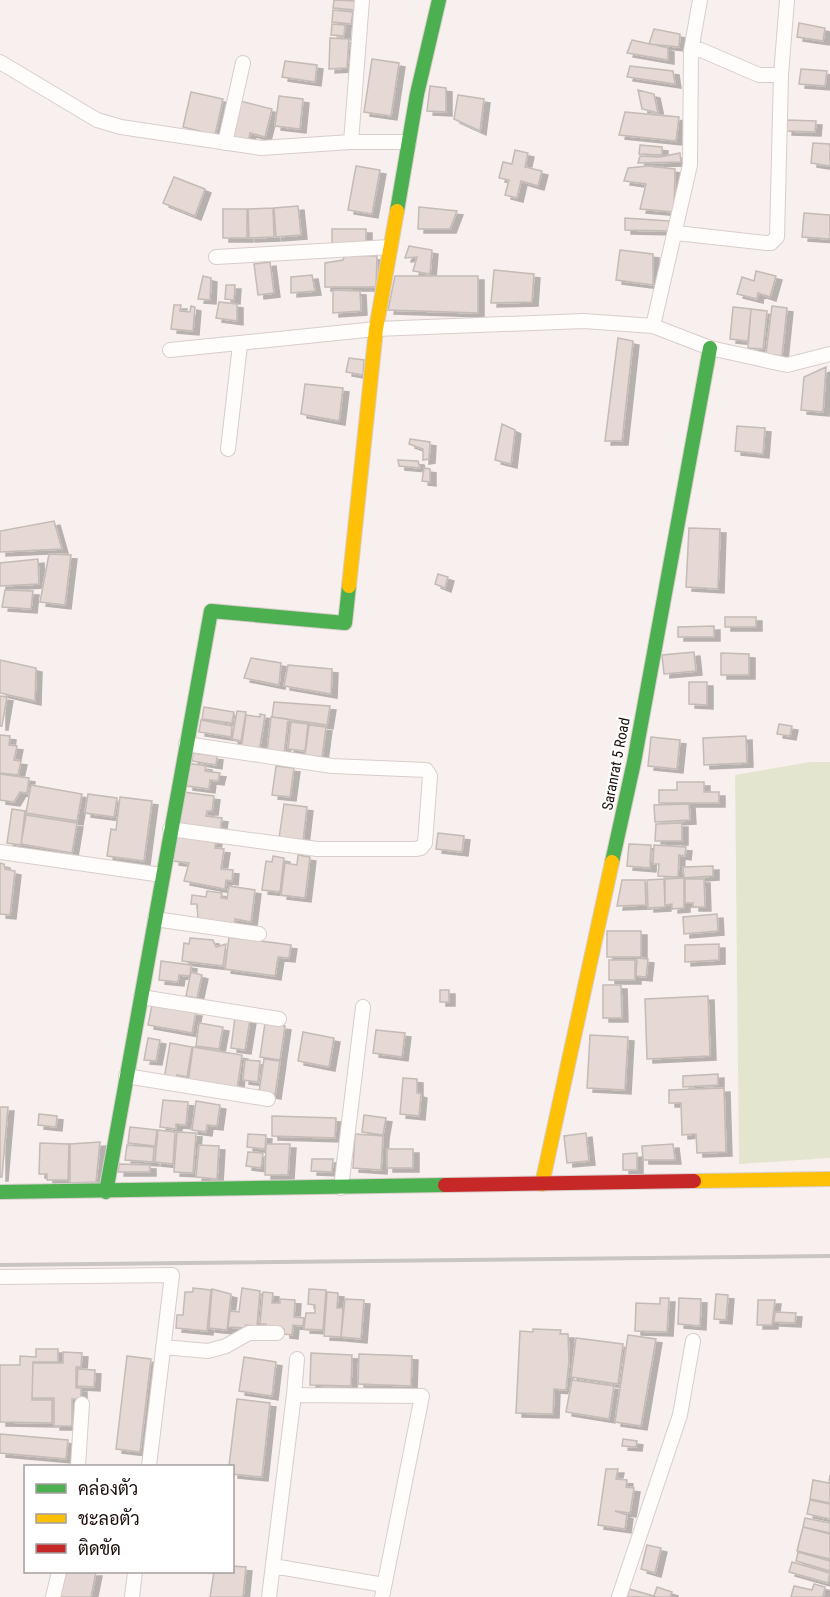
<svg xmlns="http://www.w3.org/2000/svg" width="830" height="1597" font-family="'Roboto Condensed',Sarabun,sans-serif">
	<defs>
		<filter id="shadow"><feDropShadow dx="6" dy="4" stdDeviation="0" flood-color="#0004"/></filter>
	</defs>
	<rect width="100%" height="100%" fill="#f8f0ee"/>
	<path fill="#e4e5ce" d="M810,762H830V1158L739,1164L735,775Z"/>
	<path fill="#e5d8d5" stroke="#c4bab6" stroke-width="1.5" filter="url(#shadow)" d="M334,0L356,1L355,10L333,8Z
		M333,10L353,12L351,24L332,22Z
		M799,23L825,28L823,41L797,37Z
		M332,24L345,25L344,36L331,35Z
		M654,29L680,34L679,47L649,44Z
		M330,38L349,39L347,68L329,69Z
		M632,40L668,48V60L627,53Z
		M372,59L399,63L391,116L364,112Z
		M285,61L317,65L315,82L282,77Z
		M630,66L673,71L675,84L627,77Z
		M801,69L827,71L825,86L799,84Z
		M430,86L446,88V112L427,111Z
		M638,90L654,94L658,113L642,109Z
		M191,92L223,99L215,135L183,127Z
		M458,95L484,99L480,131L454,119Z
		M279,96L303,99L300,129L275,126Z
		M240,101L272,109L265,137L250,133L248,143L231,139Z
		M625,112L679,117L676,141L619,135Z
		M787,120L816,121L815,132L786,131Z
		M813,143L830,144V166L811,163Z
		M640,145L662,147V155L639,154Z
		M515,150L528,153L525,167L542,171L538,186L521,181L517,198L505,195L509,180L499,178L503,162L512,164Z
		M680,153L681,162L638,163L640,156L660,157Z
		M356,166L380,170L372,214L348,210Z
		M648,166L675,169L674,212L640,209L646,184L624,181L628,168Z
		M174,177L205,189L195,216L163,203Z
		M298,206L301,235L276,237L274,208Z
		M419,207L457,211L450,229H418Z
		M273,208L274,237L249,238L248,209Z
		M223,209H247V238H223Z
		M804,213L830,215V239L802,237Z
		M625,218L669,221L670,231L625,230Z
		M332,229H366V243L332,244Z
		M409,246L432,250L430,274L413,271L417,257L405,258Z
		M620,250L653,254V285L616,280Z
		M345,255L377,256L376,287H325V263L343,260Z
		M270,262L274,293L258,295L254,264Z
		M494,270L534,274L532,302L491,303Z
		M756,271L776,276L770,297L758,293L757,299L737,294L742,277L754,281Z
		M312,275L315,291L291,293V277Z
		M203,276L211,278L210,300L198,299Z
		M395,276H478V313L388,310Z
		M226,285H235L234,300L225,299Z
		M333,290L360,291L361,311L333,313Z
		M219,302L237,304V321L216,318Z
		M174,305H181L180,311L190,312L191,306L195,307L193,331L171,329Z
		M772,306L787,308L782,356L766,354Z
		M733,307L751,309L748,341L730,339Z
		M751,309L767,311L763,349L748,348Z
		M618,338L633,341L622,441H605Z
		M349,358L364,360L363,375L346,372Z
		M826,367L823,412L801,410L804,377Z
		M305,384L343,388L339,421L301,414Z
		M502,424L515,430L511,464L495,460Z
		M737,426L765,428L763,454L735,451Z
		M410,439L430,442L429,459L423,460V449L409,444Z
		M398,460L418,461L420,468L399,466Z
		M424,468L430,469V482L422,481Z
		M54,521L62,549L0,552V531Z
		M689,528L720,529L718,589L686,587Z
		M49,554L71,555L65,605L40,602Z
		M38,559L39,584L0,586V563Z
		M438,574L448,577L445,588L435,584Z
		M5,590L33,591L31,609L2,607Z
		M725,617H756V627H725Z
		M714,626V637H678V627Z
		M694,652L696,671L664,674L662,655Z
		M721,653L749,654V675H721Z
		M251,658L281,663L279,685L244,678Z
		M0,660L36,668L35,701L0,693Z
		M288,665L332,669L331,694L284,686Z
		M689,682H707V705L689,704Z
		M0,696L7,697L2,726H0Z
		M274,702L330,706L327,725L272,717Z
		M204,707L234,712L232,723L202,719Z
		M237,711L246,712L241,741L232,739Z
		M260,714L265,715L259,752L241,750L246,715L260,717Z
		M271,717L288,719L284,755L267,753Z
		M201,720L232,726L231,737L199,732Z
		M291,722L308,724L305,751L288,749Z
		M779,724L792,726L790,736L777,734Z
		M309,725L326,727L322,757L305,755Z
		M0,735L10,736L9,745L17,746L14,760L21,761L18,775L0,773Z
		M746,736L747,763L704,765L703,738Z
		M651,737L680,740L677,769L648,766Z
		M193,753L217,756L216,765L192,761Z
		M187,763L206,766L205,771L220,773L218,781L210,780L209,789L187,786Z
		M276,766L294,768L290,797L272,795Z
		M0,774L29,778L27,793L20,792L14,802L0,800Z
		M677,782H704V792H719V803H659V790H677Z
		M31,785L82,794L77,821L26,813Z
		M183,792L214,796L212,811H207L206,816L222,818L220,831L179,829Z
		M88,794L117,798L114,817L85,813Z
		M120,797L152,801L144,861L107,856L111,829L116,830Z
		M284,804L307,807L303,841L279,838Z
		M689,804L690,820L655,822L654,805Z
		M12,809L25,811L21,845L7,843Z
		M26,815L77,823L72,853L21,844Z
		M682,823V841H655L656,824Z
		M438,833L464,836L462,852L436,849Z
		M177,835L216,840L215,848L224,849L221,869L233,870L232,881L226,880L225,889L184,881L189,863L173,861Z
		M629,844L651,845L650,868L627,866Z
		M654,845L686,847L685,856L679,855L678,877L658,876L659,864H653Z
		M298,855L310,857L305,898L281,895L285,863L297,865Z
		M273,856L284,858L280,892L262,890L266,861L272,862Z
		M0,863L4,864L5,869L15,871L10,915L0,914Z
		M713,866V876L684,878L683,867Z
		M684,878V908L672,909V904L665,905V879Z
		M664,879L665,907L648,908L647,880Z
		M685,879H704L705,907H693V903H685Z
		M622,880H645L646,905L617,906Z
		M229,886L255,890L251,922L235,919L234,926L198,919L197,904H191L192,895L206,897L207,891L222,893L221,898L227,899Z
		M717,914L718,931L684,934L683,917Z
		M607,931H641V957H607Z
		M229,937L291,945L289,958L278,957L275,976L225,969Z
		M190,938L213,940L216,947L226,944L223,966L182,961L184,943L189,944Z
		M719,944V960L685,962V945Z
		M637,958L648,959L646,977L636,976Z
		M609,960H635V980H609Z
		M161,961L191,965L190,976L179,975L178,982L159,980Z
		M191,972L202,975L197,998L186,996Z
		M603,985H621L622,1018H603Z
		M440,990H449V1002H440Z
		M708,996L710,1056L647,1059L645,999Z
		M152,1005L196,1012L192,1033L148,1025Z
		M235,1017L250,1019L245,1050L231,1048Z
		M199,1023L223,1027L219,1049L196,1046Z
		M265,1023L285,1026L280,1060L260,1057Z
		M376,1030L405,1033L402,1057L373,1053Z
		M303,1032L334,1038L329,1067L298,1061Z
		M590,1035L628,1037L625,1090L587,1088Z
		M148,1038L160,1040L156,1061L144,1060Z
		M170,1043L192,1047L187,1077L177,1075L176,1081L164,1080Z
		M193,1047L242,1055L237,1090L188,1083Z
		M264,1059L280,1061L275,1095L259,1092Z
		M245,1060L260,1061L258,1082L243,1080Z
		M718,1074V1085L683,1087V1076Z
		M403,1078L417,1079V1093L421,1094L419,1116L400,1114Z
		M724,1088L726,1152L697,1153L696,1134L682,1135L681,1103H669V1090Z
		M163,1100L188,1102L186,1125L176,1124V1129L160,1127Z
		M196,1101L220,1105L217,1126L207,1125L206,1132L192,1130Z
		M0,1107H8L2,1177H0Z
		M39,1114L57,1116L56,1127L38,1125Z
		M364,1115L386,1118L383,1135L362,1132Z
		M272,1116L336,1118L335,1138L272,1136Z
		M130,1127L157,1130L155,1146L128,1143Z
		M158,1130L175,1132L173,1164L155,1162Z
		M177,1132L196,1133L193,1173L174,1172Z
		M586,1133L589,1161L567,1163L564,1136Z
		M248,1134L266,1135L265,1149L247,1147Z
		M355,1134L383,1136L381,1170L353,1168Z
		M100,1142L96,1182L70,1183V1144Z
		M40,1143L69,1144L68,1180H47V1174H39Z
		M266,1144H290L288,1175H265Z
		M673,1144L675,1160H643L642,1146Z
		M127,1145L154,1147L153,1162L125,1160Z
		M199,1145L219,1146L217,1179L196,1177Z
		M387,1149H413V1168H387Z
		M248,1152L263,1153L261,1168L246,1166Z
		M637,1153V1170H623V1154Z
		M312,1159H333L332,1172L311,1171Z
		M119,1164L150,1165V1172H118Z
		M193,1288L211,1290L207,1331L176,1328L177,1315H183L185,1292H193Z
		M242,1288L260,1291L257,1326L246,1325L245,1328L228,1327L230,1311L239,1312Z
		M212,1289L231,1294L227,1330L209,1328Z
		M309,1289L326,1290L323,1330L304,1329L306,1313H315V1305L308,1304Z
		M263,1292L273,1293L272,1303H280V1299L295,1300L294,1317L304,1318L303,1326L293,1325L292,1335L284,1334V1329L266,1328V1324H260Z
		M327,1292L338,1293L337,1308H343L341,1337L324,1336Z
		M716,1294L728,1295L726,1320L714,1319Z
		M660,1298H669L667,1332L635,1331L636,1303L660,1304Z
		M679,1298L701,1299L700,1326L678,1324Z
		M345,1299L364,1300L361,1339L341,1337Z
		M758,1300H775L772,1325H757Z
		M775,1312L796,1313L795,1323L774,1322Z
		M533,1329L561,1330L560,1334H568L569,1361L566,1390L554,1389L553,1414L516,1413L520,1331L533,1332Z
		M628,1335L656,1339L641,1426L615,1422Z
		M576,1338L623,1344L618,1384L571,1377Z
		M36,1349H58V1362H33L32,1400H52V1423L0,1422V1365H20V1356L36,1357Z
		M63,1352L82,1353L81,1367H76V1388H81V1399H72V1426H54V1398H32L33,1363H63Z
		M311,1353L352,1355L351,1386L310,1385Z
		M359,1354L412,1356L411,1386L358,1384Z
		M127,1356L151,1359L140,1452L116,1449Z
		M244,1357L276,1362L272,1396L239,1391Z
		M78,1369L95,1370L94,1387L77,1386Z
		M572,1380L614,1386L609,1419L566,1412Z
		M237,1399L270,1403L262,1477L232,1474V1466H229Z
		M0,1434L68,1440L66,1459L0,1453Z
		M623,1439L637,1441L636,1447L622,1446Z
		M606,1469H618L616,1479L627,1480L626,1487L634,1488L630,1513L615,1511L627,1515L625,1529L598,1525Z
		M830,1475V1503L810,1499L813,1480L829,1483Z
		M810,1500L830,1504V1519L807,1514Z
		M805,1518L830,1523V1533L803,1527Z
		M803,1527L830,1534V1559L797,1551Z
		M647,1545L661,1548L655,1573L641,1569Z
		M798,1552L830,1561V1571L796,1561Z
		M792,1562L830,1573L828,1583L789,1572Z
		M232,1566L246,1567L243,1597H210L214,1572H232Z
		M62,1572H96L91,1597H57Z
		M814,1584L825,1587L823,1597H791L794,1586L812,1590Z
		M657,1587L672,1592L670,1597H627L629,1589L654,1596Z"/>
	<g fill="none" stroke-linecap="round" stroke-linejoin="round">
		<g stroke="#d8cdca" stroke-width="16">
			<path id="street" d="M691,51L701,50L759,75H781
				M0,62L97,120L121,127L261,148L351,142H409
				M351,142L362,0
				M225,143L243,63
				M676,233L766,243H771L777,237L781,75L787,0
				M216,257L390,247
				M653,326L690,165L691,51L700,0
				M170,350L376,329L584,321L653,326L710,348L787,365L830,354
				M228,449L240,345
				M170,829L317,849H415L421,848L425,843L430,776L426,770L332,766L186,744
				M0,852L162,875
				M155,919L259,934
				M141,997L279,1019
				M126,1076L268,1099
				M341,1188L363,1007
				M0,1277L172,1275L149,1466
				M163,1347L208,1351L226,1346L249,1333H277
				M294,1395L297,1359
				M78,1466L82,1404
				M273,1566L384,1585
				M53,1597L59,1572
				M132,1597L135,1572
				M269,1597L294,1395L422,1396L382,1597
				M619,1597L680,1415L693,1341"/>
		</g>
		<g stroke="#d8cdca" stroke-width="16">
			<path id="fast" d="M397,211L417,94L439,0
				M612,862L634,762L710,348
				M0,1192L445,1185
				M106,1192L211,611L345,623L349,586"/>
		</g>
		<g stroke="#d8cdca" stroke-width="16">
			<path id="slow" d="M349,586L376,329L397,211
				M694,1181L830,1179
				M542,1184L612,862"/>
		</g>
		<g stroke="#d8cdca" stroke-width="16">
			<path id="jam" d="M445,1185L694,1181"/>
		</g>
		<use href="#street" stroke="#fefdfc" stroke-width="14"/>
		<use href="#fast" stroke="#4caf50" stroke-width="14"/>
		<use href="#slow" stroke="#ffc107" stroke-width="14"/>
		<use href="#jam" stroke="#c62828" stroke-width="14"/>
		<path stroke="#c8c5c4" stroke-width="4" d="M0,1265L830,1256"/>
	</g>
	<g text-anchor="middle" stroke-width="4.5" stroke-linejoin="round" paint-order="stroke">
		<g font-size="15" fill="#1c100c" stroke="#fff">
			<text transform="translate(616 764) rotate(-79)" y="5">Saranrat 5 Road</text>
		</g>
	</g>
	<rect x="24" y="1465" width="210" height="108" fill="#ffffff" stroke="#a49f9e" stroke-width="1.5"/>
	<rect x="36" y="1484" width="30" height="9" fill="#4caf50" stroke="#a49f9e" stroke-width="1.5"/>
	<text x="78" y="1495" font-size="18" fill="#1c100c">คล่องตัว</text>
	<rect x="36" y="1514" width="30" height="9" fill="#ffc107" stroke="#a49f9e" stroke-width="1.5"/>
	<text x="78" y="1525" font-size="18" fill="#1c100c">ชะลอตัว</text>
	<rect x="36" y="1544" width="30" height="9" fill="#c62828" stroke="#a49f9e" stroke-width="1.5"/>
	<text x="78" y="1555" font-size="18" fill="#1c100c">ติดขัด</text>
</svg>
